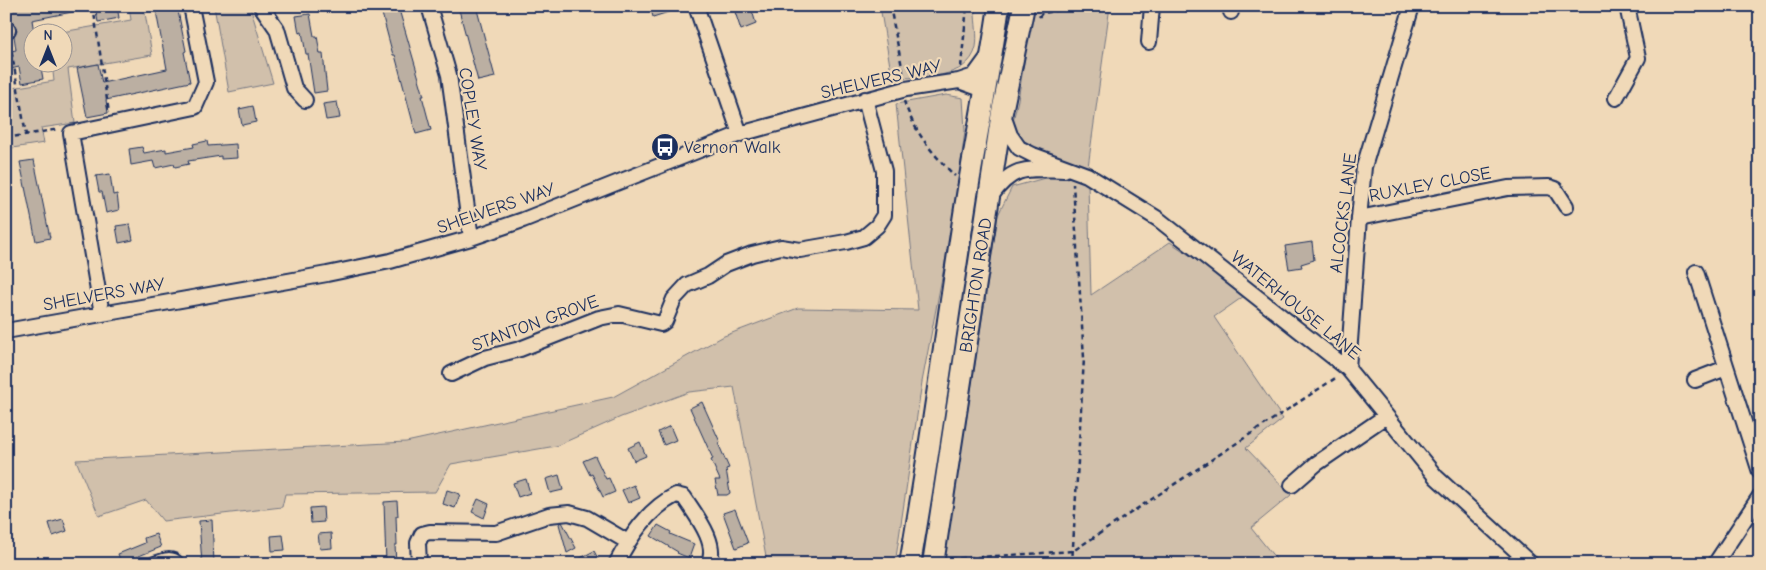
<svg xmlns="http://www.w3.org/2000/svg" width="1766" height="570" font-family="'Comic Neue',sans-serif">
	<rect width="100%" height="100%" fill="#f0d9b8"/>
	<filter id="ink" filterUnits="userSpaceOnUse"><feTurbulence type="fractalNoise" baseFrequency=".02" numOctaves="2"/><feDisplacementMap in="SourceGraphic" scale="10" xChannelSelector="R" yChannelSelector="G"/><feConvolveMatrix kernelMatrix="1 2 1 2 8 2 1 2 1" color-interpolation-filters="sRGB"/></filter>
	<g filter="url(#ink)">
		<path fill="#d1c0ab" stroke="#767884" d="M129,6H147L144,7L152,55L68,69L75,123L41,128L44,143L6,149V89L54,81L52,63L62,62V32L131,20Z
			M214,6H243L251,10L273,83L229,92Z
			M880,6H980L975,12C975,22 978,36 976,47C968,81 919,77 892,78Z
			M1033,6H1110L1088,167L1039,150L1020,138L1013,121L1018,100Z
			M946,95L963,98L965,131L954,215L922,382L895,564H764L766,557L734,387L689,392L621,417L556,446L451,464L435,492L285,494L282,507L163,521L146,500L99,516L76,460L406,442L613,397L724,336L798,308L918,310L896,104Z
			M1073,177L1088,184L1091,295L1170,242L1247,294L1214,317L1283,419L1246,448L1291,495L1251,528L1280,564H942L966,422L998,215L1012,187L1045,178Z"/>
		<path fill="#bbafa2" stroke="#1b2f5e" d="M16,6H77V11L32,20L34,32H32V62H40L43,79L22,83L19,67L6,70V52L16,50L14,36L17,30L15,25L11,22L9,8Z
			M95,6H117L119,18L98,22Z
			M155,6H177L186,51L184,52L190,82L106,100L108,113L87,117L77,68L98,64L102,83L167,69Z
			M380,6H398L424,96H422L431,130L416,134L395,55H393Z
			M458,6H476L495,77L478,81Z
			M650,6H681V8L653,17Z
			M751,7L756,24L741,30L735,12Z
			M310,14L314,36H317L320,54H323L327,91L314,93L308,54H306L302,32L299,33L296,16Z
			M337,102L340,118L326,120L323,104Z
			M253,106L256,122L242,125L239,109Z
			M207,141L208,146L236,144L237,158L221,159V156L188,161L189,164L175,167L174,164L155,168L153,161L131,165L129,149L142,147L144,153L166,149V152L194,147L193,144Z
			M34,160L50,238L36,241L20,162Z
			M110,174L113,195L117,194L119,210L106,213L102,192H99L96,176Z
			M130,224L133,240L119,243L116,226Z
			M1312,242L1314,260L1301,264L1302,267L1289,269L1285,246Z
			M702,402L720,442L718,443L729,468L726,469L730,493L727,495H718L715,480H720L711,460L713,459L690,408Z
			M670,426L676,440L664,445L658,432Z
			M640,442L646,456L634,461L628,448Z
			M595,456L606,479L609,478L615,492L603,497L592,474L590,475L583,461Z
			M559,475L563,490L550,493L546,479Z
			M526,479L530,493L518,497L513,483Z
			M634,485L640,498L628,503L622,490Z
			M447,490L460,494L455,508L443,504Z
			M478,499L489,504L484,518L472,512Z
			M397,501L398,516H396L397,545H395L396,564H386L384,502Z
			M323,507L324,522L311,523L310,508Z
			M735,509L748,543L736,548L723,513Z
			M63,519L67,531L53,536L49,523Z
			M212,520L214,563L202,564L199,521Z
			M562,522L576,548L567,553L559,524Z
			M658,525L671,532L670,534L694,544L689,558L677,553L678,552L651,536Z
			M331,533L332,548L320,549L318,534Z
			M156,534L161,547L134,558L136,564H122L118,554L145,543L144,538Z
			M283,535L285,550L272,551L271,536Z
			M594,551L601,564H569Z"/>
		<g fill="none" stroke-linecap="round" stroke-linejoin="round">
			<g stroke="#1b2f5e" stroke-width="18">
				<path id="minor" d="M261,6L277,29L294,88L305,100
					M429,6L449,75L471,238
					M696,6L740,134
					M1231,12V6
					M6,30H8
					M1149,42L1152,6
					M959,81L974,76L990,54
					M1616,98L1638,58L1627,6
					M1003,115L1010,135L1019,148L1033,155L1087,175L1158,219L1348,369L1436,477L1531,564
					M991,196C1014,164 1028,169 1064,170
					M1359,218L1508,188L1549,187L1555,189L1566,206
					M1696,272L1760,472
					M102,314L71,133L195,107L206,82L191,6
					M6,331L327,274L390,261L471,238L523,220L740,134L906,89L959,81L984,90
					M1348,369L1359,218L1364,167L1412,6
					M451,374L485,358L520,349L599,318L619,314L661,324L665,321L674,299L687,285L708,276L726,264L752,254L781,247L800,250L846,242L864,237L877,226L884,215V171L865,99
					M1695,380L1726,368
					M1292,485L1316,464L1386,416
					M155,564C163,561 171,557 177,564
					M419,564L418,543L422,534L430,532L496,533L549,515L569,513L587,518L628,542
					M616,564C630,537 648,509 676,495L684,497C694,513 720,544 708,564
					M1715,564L1760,496"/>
			</g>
			<g stroke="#1b2f5e" stroke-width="24">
				<g id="highway">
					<path d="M910,564C932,439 948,314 968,189C978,128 990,68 999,6"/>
					<path id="s1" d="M933,564L1002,112L1024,6"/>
				</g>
			</g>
			<path stroke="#1b2f5e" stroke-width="2.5" stroke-dasharray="5 4" stroke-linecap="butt" d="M93,6L109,113
				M890,6L904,77
				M1039,17L1042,13L1069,9L1075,6
				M10,43L26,135
				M961,67L967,6
				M904,101C915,133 931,152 955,176
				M6,138L59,129
				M950,559L1073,551L1337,377
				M1072,564L1084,358L1073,184"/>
			<use href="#minor" stroke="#f0d9b8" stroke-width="14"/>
			<use href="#highway" stroke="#f0d9b8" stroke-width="20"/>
		</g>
	</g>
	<defs>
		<g id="bus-disc" transform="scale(1.4375)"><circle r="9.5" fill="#1b2f5e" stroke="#f0d9b8"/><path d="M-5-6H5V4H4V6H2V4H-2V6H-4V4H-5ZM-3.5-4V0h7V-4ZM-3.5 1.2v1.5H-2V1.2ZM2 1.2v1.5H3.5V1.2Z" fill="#fff"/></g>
	</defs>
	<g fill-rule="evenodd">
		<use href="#bus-disc" x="665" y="147"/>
	</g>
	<g text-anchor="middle" stroke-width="4.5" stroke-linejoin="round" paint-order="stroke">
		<g font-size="18" fill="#1b2f5e" stroke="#f0d9b8">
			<text transform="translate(881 79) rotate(-13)" y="6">SHELVERS WAY</text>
			<text transform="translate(473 119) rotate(81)" y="6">COPLEY WAY</text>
			<text transform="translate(1430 184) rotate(-11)" y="6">RUXLEY CLOSE</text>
			<text transform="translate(496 208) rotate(-19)" y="6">SHELVERS WAY</text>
			<text transform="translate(1343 213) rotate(-83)" y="6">ALCOCKS LANE</text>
			<text dy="6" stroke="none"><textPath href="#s1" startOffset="282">BRIGHTON ROAD</textPath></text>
			<text transform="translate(104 294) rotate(-10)" y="6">SHELVERS WAY</text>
			<text transform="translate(1296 305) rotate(39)" y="6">WATERHOUSE LANE</text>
			<text transform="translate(535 323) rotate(-20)" y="6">STANTON GROVE</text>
		</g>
		<g font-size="18" fill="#1b2f5e" stroke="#f0d9b8" text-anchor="start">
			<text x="684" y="153">Vernon Walk</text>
		</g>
	</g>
	<rect width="1766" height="570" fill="none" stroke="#f0d9b8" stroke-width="25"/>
	<rect x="12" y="12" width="1741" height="545" fill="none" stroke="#1b2f5e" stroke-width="2" filter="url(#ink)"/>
	<g transform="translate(48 48)"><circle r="24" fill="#f0d9b8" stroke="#9b9594"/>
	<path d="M0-4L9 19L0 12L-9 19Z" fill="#1b2f5e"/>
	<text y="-8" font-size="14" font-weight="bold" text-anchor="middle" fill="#1b2f5e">N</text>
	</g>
</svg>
